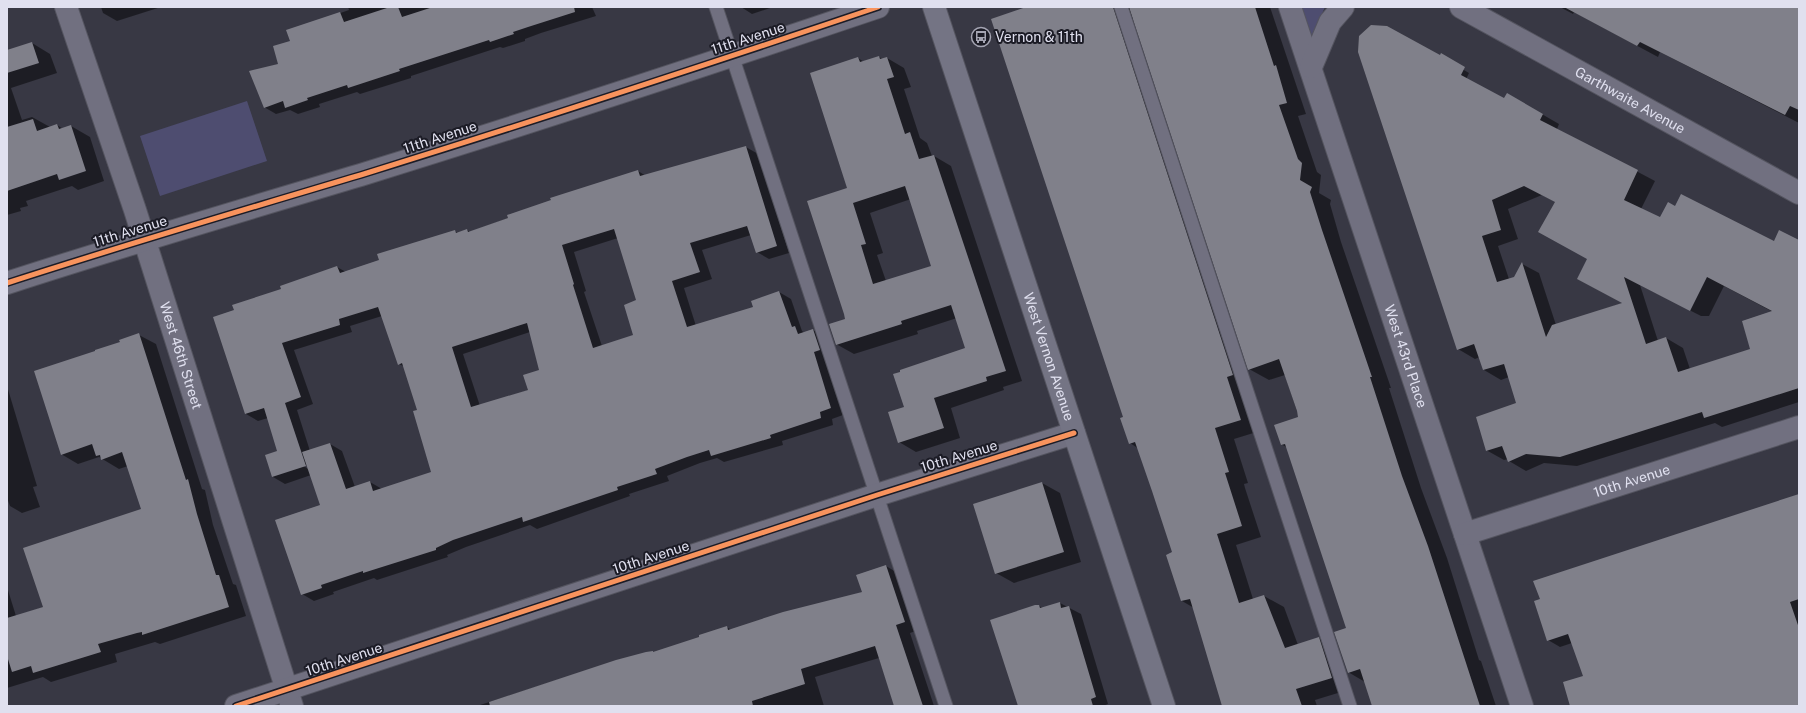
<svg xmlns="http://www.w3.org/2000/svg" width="1806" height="713" font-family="'Public Sans',sans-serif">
	<rect width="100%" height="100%" fill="#383844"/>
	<path fill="#4e4d70" d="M1298,7H1325C1321,15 1315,37 1311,41Z
		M247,101L267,161L160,196L140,136Z"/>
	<path fill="#0007" fill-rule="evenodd" d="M101,7H161L117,21L103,13Z
		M348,7H592L596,16L541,33L525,39V41L503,48L500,47L411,76V78L360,94L357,92L319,104L320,107L298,114L290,110L276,114L264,107L280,65L291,41L288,31L349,10Z
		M741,7H773L752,14Z
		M1030,7H1270L1306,114L1298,116L1317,172L1321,175L1319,193L1331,200L1330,204L1341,242L1391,388H1389L1421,488L1447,558L1479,660L1481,661L1496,706H1373L1365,682L1348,672L1347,628L1288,448L1281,444L1299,417L1285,375L1269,380L1249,369L1134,16L1133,21L1252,386L1246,388L1260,431L1234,439L1248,483L1244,484L1245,488L1261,537L1236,545L1253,599L1264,596L1284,607L1298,645L1319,638L1338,649L1351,689L1315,700L1317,706H1226L1194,608L1182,601L1167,555L1173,553L1139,449L1130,443Z
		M1560,7H1799V123L1660,52L1658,57L1574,12L1573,14Z
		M32,43L50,54L57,73L11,88L22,120L32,117L50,127L57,125L63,129L71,126L90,137L104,181L78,190L72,186L26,201L28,206L20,208L21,211L7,215V51Z
		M879,57L883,59L887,58L904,68L911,87L904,89L920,138L927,143L932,156H934L951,166L1022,381L1003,387L1004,390L951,408L960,438L916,452L899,442L905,408L966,349L957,318L917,331L918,334L854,354L836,344L846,319L848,189L858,58L864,62ZM911,199L933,266L886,281L877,255L883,253L870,213Z
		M1452,63L1469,73L1455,102L1505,99L1507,94L1559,124L1557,129L1655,181L1641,209L1660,219L1774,242H1799V402L1722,427L1715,423L1577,466L1544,463L1526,471L1509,461L1508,459L1504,460L1486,450L1518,404L1509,377L1501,380L1484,370L1480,357L1475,359L1458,349ZM1542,195L1556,202L1588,259L1578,279L1623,303L1556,325L1539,273L1522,264L1515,278L1509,279L1498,246L1518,239L1508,209ZM1640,285L1701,316H1709L1724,286L1773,312L1752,349L1690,369L1683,348L1666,338L1658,341Z
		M746,147L758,154L789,253L769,259L757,252L751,235L702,250L712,279L684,288L696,326L754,308L779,292L791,299L802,331L805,333L813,330L826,337V359L843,415L832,419L833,425L782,441L783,445L724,462L717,458L700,463L667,476L669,481L629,494L630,496L537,529L530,525L466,547L447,555L448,557L377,580L374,578L333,592L334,594L314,601L302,594L322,506L311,475L285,484L273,477L266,455L279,451L268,418L258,421L246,414L214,317L235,311L337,267L346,272L380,261L454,231L458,233L467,230L470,232L638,171L646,176ZM618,238L637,301L635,335L602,346L584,292L586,291L574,252ZM382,316L399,364L405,367L419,410L432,473L382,489L370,482L355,487L342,451L330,444L310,451L297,410L313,404L294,350L352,332L350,326ZM530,332L541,371L529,390L480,406L463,354ZM302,463L308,466V469L301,464Z
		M139,335L156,344L202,489L205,490L213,525L233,584L236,585L246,616L160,644L155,642L115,654L117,662L51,682L43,677L7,688V587L16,616L44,607L142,509L128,466L119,469L99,457L78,464L61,454L121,343Z
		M7,386L37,486L33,487L40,507L22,513L10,506L7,498Z
		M1042,483L1060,493L1081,562L1014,583L996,573Z
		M1799,495V706H1571L1584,676L1572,643L1560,647L1548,640Z
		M886,566L901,575L919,630L910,633L934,706H895L879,658L815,677L824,706H477L616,661L653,652L655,653L701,638L726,627L732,630L863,592Z
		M1060,603L1081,614L1108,704L1103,706H1019L1039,606L1043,608Z"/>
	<path fill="#80808a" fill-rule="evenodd" d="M390,7H398L402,17L433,7H574L575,12L528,27L513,32L514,34L490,42L489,40L399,69L400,71L348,88L347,85L307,98L308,100L285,108L283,101L264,108L249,71L278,64L273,46L290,41L286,30L340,12L344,22Z
		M1026,7H1113L1233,375L1227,377L1241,420L1215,428L1229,472L1225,473L1226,476L1242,526L1217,534L1239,603L1264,595L1285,648L1319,637L1332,678L1296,689L1302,706H1222L1190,599L1181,601L1166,555L1172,552L1152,491L1135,442L1129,444L1120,418L1123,417L991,19Z
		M1129,7H1255L1274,66L1276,65L1287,103L1279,105L1298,159L1302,163L1300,180L1312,187L1310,192L1322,230L1372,377H1370L1402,476L1428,546L1480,706H1372L1360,669L1348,673L1334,632L1346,628L1285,444L1281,445L1274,425L1298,417L1297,411L1279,359L1248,370Z
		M1564,7H1799V110L1790,106L1785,115L1640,42L1637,46Z
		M1371,25L1387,26L1440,55L1441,53L1465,67L1461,75L1504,98L1507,93L1543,114L1540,120L1638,170L1624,200L1660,217L1668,202L1675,206L1681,194L1774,241L1779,230L1799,240V388L1704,418L1702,412L1560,457L1526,454L1508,462L1502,446L1486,451L1476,417L1516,403L1504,364L1483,370L1474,344L1457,350L1358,52L1359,36ZM1524,186L1555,202L1538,232L1587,259L1577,279L1622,303L1552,325L1546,337L1522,262L1514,277L1497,282L1482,236L1501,230L1492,200ZM1624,277L1690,311L1707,277L1772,311L1742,321L1750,349L1678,372L1666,337L1646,344Z
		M32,42L39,63L7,73V50Z
		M879,56L880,59L887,57L894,77L887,79L905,134L910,132L919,159L934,155L1006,371L986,377L987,381L934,398L944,428L898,443L888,412L904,407L893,374L900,372V370L965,348L951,305L901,321L902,324L836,345L829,324L845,319L844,314L807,201L847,188L810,73L858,57L860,62ZM905,186L931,266L873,284L861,245L866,244L853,203Z
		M33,119L37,131L57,124L59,129L71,125L86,171L59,180L57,174L7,191V127Z
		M746,146L777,246L756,253L747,226L690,243L700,272L672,281L687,327L753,307L751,301L779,291L792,327L795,326L798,334L813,329L820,350L814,352L831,408L820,412L821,418L770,435L771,438L711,456L709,450L687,457L655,469L657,474L617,487L618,490L523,522L522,517L453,540L436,548V550L363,573V571L321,585L322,588L301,595L275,520L320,505L302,452L330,443L346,489L370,481L373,491L431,472L413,411L417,410L402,363L398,365L378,307L339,319L340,325L282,343L301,397L285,403L306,466L272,477L265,455L277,451L264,408L245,414L213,317L234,310L232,305L281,289L280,286L337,266L340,273L379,260L377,254L455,230L456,233L467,229L468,232L508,218L507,215L551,200L550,198L638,170L640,176ZM614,229L636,300L624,305L633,335L593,348L573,285L574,284L562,245ZM527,323L539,370L523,375L528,390L471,407L452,347Z
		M139,333L186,480L188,479L197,514L216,575H219L229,607L142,635V632L137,633L98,644L101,652L33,673L31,666L12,672L7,656V618L43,607L23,548L141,509L122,452L101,460L100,455L96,456L92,444L61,455L34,371L95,351V350L120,342L119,340Z
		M1042,482L1064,552L995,574L973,504Z
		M1799,494V599L1790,602L1799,628V706H1570L1563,682L1583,676L1568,634L1547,641L1534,601L1540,599L1533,581Z
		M886,565L905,622L896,625L923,706H894L875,646L801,669L805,684L752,701L753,706H490L489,702L616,660L646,652L653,651V652L699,637V635L727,626L728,630L783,612L862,592L856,575Z
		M1060,602L1061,608L1069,606L1096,697L1091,699L1093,706H1018L990,620L1035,605H1039L1040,608Z"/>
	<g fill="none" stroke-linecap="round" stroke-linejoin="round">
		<g stroke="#54545f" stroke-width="15">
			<path id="service" d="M716,7L946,706
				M1121,7L1350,706"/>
		</g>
		<g stroke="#54545f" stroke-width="24">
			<g id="minor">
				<path id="s1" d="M66,7L135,210L292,706"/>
				<path id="s2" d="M1290,7L1522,706"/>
				<path id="s3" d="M1461,7L1799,193"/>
				<path d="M1311,67L1330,22L1343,7"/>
				<path d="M7,283C127,244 247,209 367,173C538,120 709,64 878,7"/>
				<path id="s4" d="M1465,534L1799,427"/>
				<path d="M236,706L877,495L1074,433"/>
			</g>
		</g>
		<g stroke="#54545f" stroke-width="24">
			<g id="secondary">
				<path id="s5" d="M934,7L1164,706"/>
			</g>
		</g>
		<use href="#service" stroke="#717080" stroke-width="13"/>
		<use href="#minor" stroke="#717080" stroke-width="22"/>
		<use href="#secondary" stroke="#747484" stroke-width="22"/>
		<g stroke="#1c1c26" stroke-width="8">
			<path id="cycleway" d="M7,283C127,244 247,209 367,173C538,120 709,64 878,7
				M236,706L877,495L1074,433"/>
		</g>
		<use href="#cycleway" stroke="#f8935d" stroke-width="5"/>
	</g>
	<defs>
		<g id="bus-ring" transform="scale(1)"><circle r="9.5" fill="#1c1c26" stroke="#a5a5b3" stroke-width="1.5"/><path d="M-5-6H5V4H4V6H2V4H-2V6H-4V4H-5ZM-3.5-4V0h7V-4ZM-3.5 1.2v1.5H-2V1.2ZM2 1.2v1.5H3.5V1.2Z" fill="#a5a5b3"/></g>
	</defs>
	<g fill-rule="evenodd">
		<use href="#bus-ring" x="981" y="37"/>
	</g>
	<g text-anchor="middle" stroke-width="4" stroke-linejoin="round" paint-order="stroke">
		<g font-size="14" fill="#e0e0ef" stroke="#1c1c26" text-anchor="start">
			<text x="995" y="42">Vernon &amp; 11th</text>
		</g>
		<g font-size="14" fill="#e0e0ef" stroke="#1c1c26">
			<text transform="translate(748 38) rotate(-18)" y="5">11th Avenue</text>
			<text dy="5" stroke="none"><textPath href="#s3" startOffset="193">Garthwaite Avenue</textPath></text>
			<text transform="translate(440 137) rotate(-18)" y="5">11th Avenue</text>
			<text transform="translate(130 231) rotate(-17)" y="5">11th Avenue</text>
			<text dy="5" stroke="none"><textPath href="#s1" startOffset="367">West 46th Street</textPath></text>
			<text dy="5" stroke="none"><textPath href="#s2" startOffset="368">West 43rd Place</textPath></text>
			<text dy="5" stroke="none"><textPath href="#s5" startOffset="368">West Vernon Avenue</textPath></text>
			<text transform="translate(959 456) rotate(-17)" y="5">10th Avenue</text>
			<text dy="5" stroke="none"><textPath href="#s4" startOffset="175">10th Avenue</textPath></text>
			<text transform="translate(651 557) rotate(-18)" y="5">10th Avenue</text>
			<text transform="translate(344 659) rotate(-18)" y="5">10th Avenue</text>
		</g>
	</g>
	<rect width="1806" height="713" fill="none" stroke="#e0e0ef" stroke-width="16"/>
</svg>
